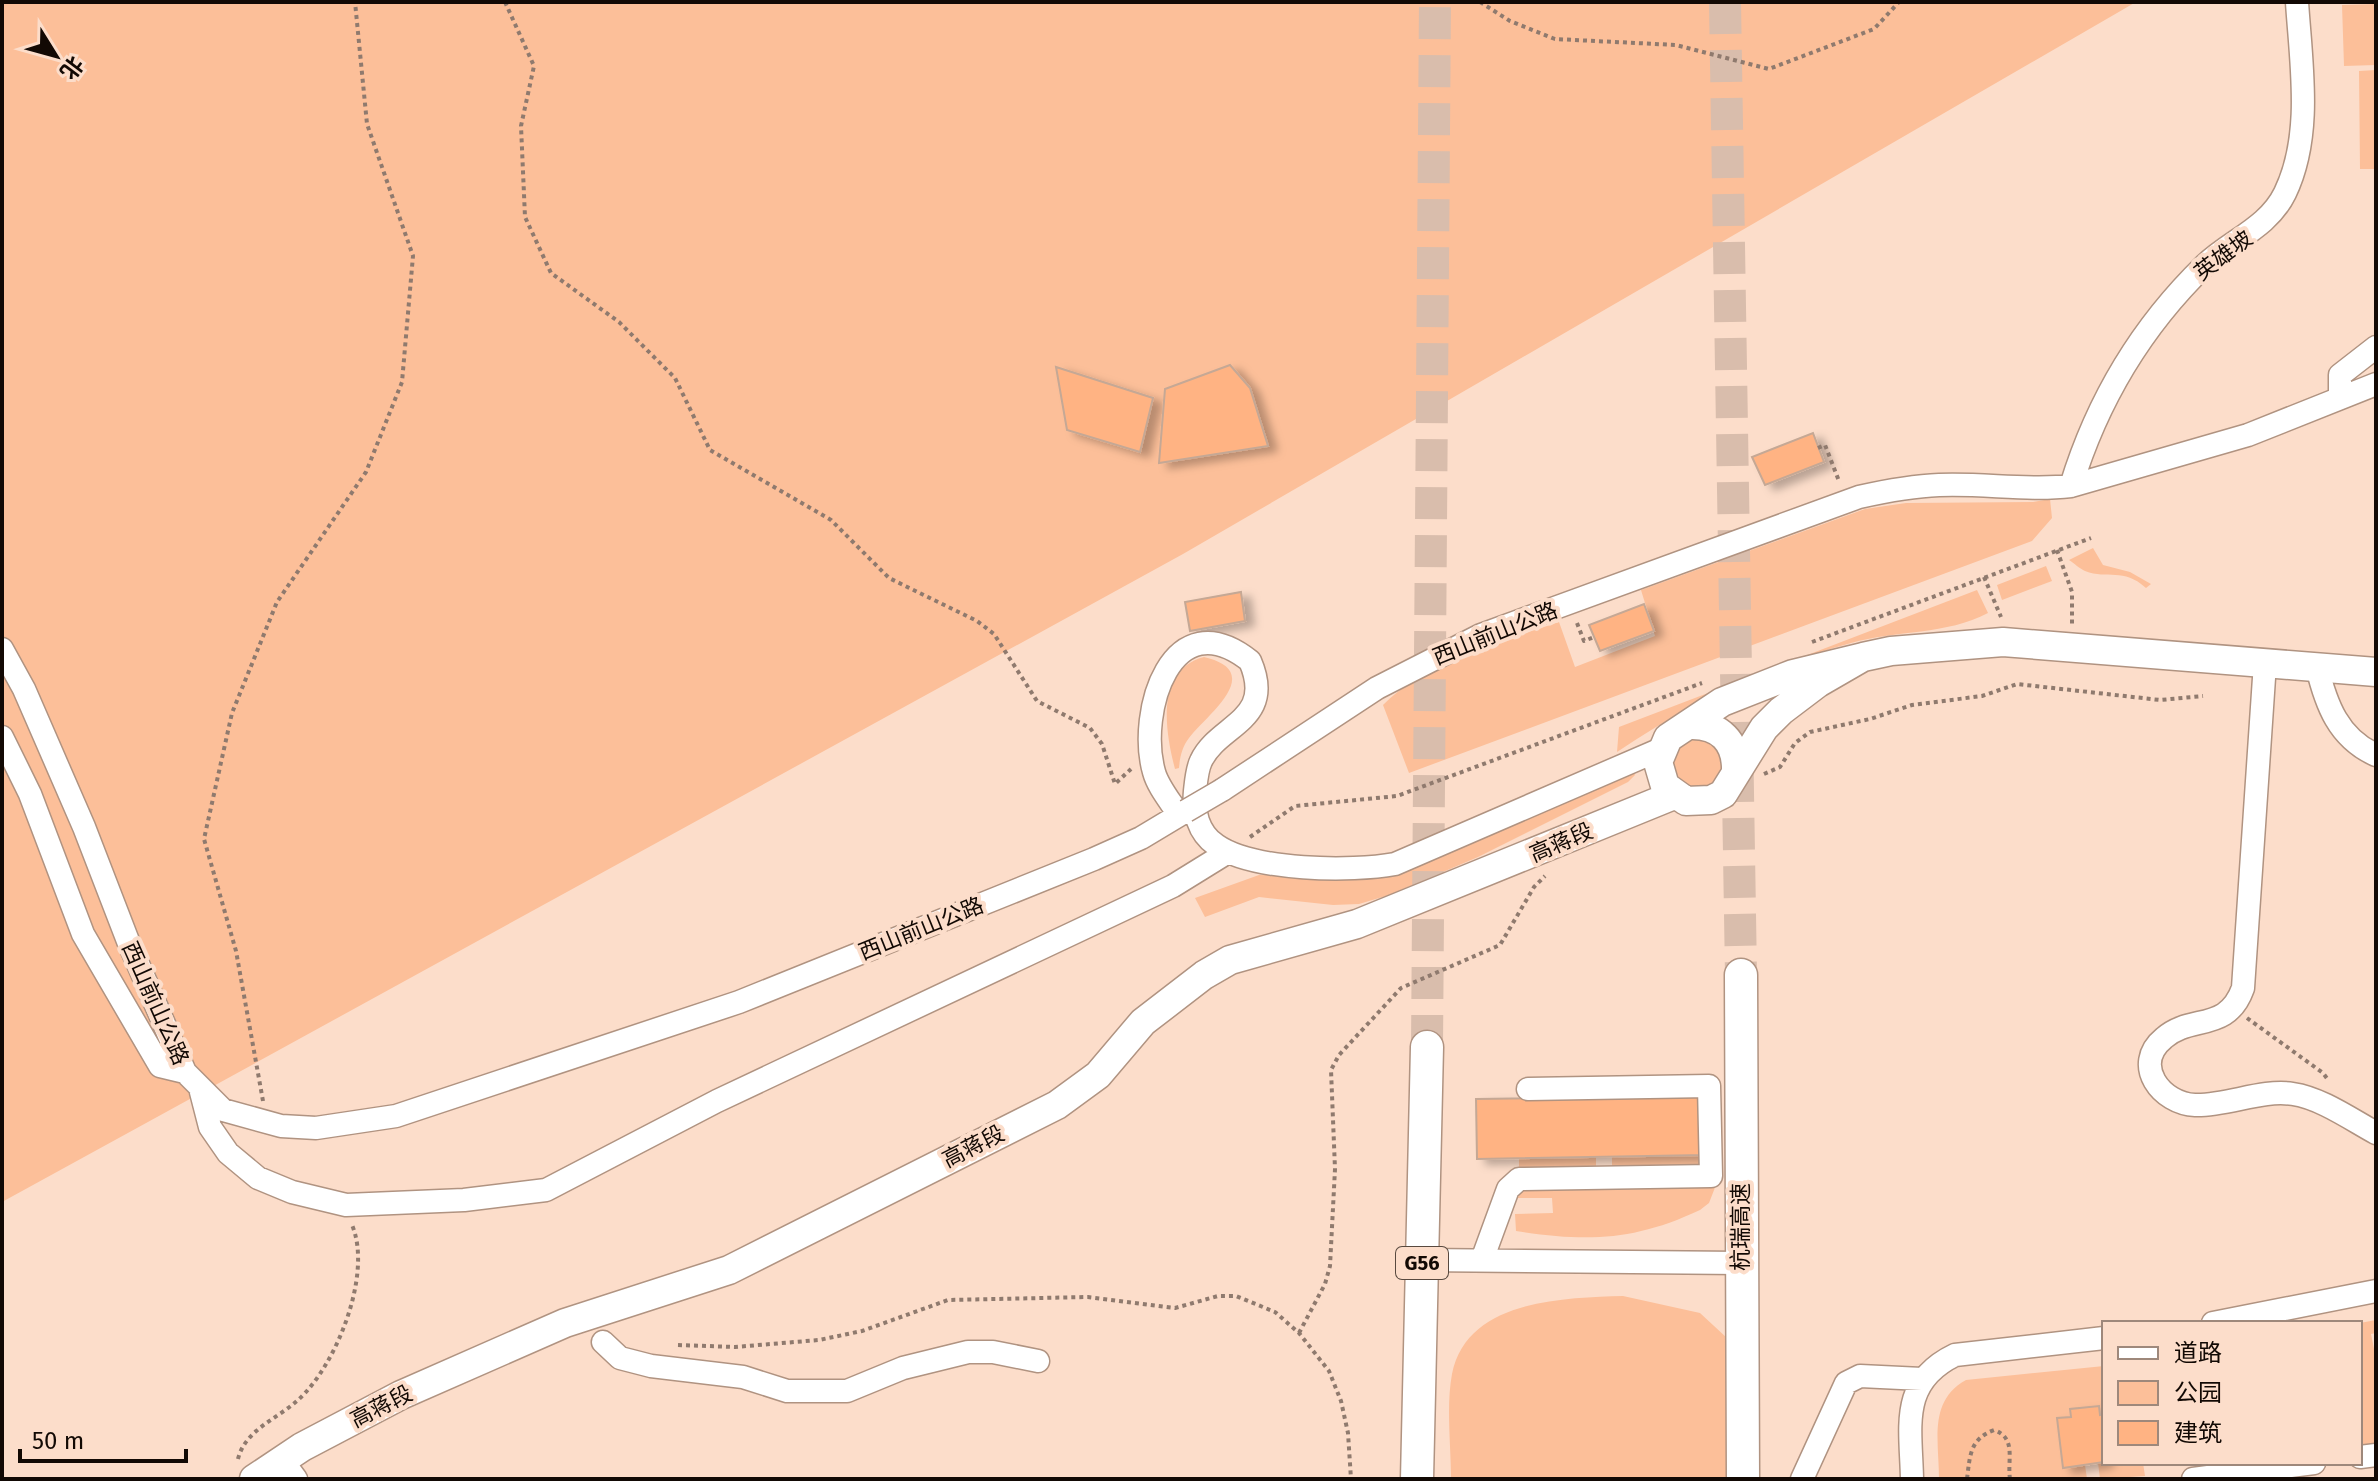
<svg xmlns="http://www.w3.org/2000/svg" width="2378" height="1481" font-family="'Fira Sans','Noto Sans SC',sans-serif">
	<defs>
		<filter id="shadow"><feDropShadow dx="9" dy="5" stdDeviation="4" flood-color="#0004"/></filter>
	</defs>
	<rect width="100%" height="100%" fill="#fcddca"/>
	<path fill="#fcbf99" d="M2,2H2136L1183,554L2,1202Z
		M2376,4V65L2344,66L2342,5Z
		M2376,70V169H2360L2359,71Z
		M2050,499L2052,518L2032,541L1409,773L1383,705C1428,660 1500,642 1559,622L1575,667L1655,636L1641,590L1865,509L1906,503L2033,502Z
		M2093,548L2103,565L2130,572L2151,584L2146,588C2123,567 2108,580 2085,571C2080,569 2074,563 2069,560Z
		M2046,566L2052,581L2002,600L1997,585Z
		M1977,590L1988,613C1947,635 1896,630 1851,643C1768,666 1688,704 1617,752L1619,727Z
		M1204,657C1268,672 1205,716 1189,738C1182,747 1180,757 1179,768L1175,769C1165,731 1155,670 1204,657Z
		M1671 763a26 26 0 1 1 52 0a26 26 0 1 1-52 0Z
		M1633,769L1635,775L1628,782L1478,857L1389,895L1359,904L1333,905L1259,897L1205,917L1195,898L1259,875L1346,877Z
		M1705,1155V1168L1612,1169V1156Z
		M1596,1157V1169L1519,1171V1158Z
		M1716,1185L1709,1203L1700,1210C1634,1241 1587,1242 1516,1231L1515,1214L1553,1213L1552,1198H1517L1520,1189Z
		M1623,1296L1700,1313L1727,1338L1733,1479H1451C1451,1446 1446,1406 1452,1374C1467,1299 1564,1298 1623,1296Z
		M2376,1320V1333L2371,1334L2376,1359V1446L2360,1448V1323Z
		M2104,1366V1414L2100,1415L2098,1406L2071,1409V1417L2057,1419L2063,1467L2085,1465L2087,1479H1939C1939,1441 1928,1401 1966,1380Z
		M2098,1463H2143L2145,1476L2100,1479Z"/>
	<path fill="#ffb383" stroke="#c5a895" stroke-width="2" filter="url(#shadow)" d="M1230,365L1250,388L1268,446L1159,463L1165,389Z
		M1056,367L1153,398L1140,452L1067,430Z
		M1813,433L1824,462L1765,485L1752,457Z
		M1241,592L1245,621L1190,631L1185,602Z
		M1644,604L1654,631L1600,651L1589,625Z
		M1704,1096L1705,1155L1477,1159L1476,1099Z
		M2099,1406L2100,1415L2104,1414V1462L2063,1468L2057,1418L2071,1417L2070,1409Z"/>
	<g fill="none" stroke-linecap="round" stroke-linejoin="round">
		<path stroke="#d9bdac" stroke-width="32" stroke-dasharray="32 16" stroke-linecap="butt" d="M1725,2L1741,975
			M1427,1047L1435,2"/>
		<g stroke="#b09381" stroke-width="25">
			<path id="minor" d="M2340,398V375L2376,347
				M2071,486C2097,401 2141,327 2205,265C2231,240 2268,228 2285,193C2313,135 2301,64 2297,2
				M2,649L24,689L84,827L128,941L185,1072L223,1110L281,1126L316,1128L396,1116L739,1002L1094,859L1141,838L1186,811
				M2265,663L2243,988C2227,1033 2191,1014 2164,1038C2131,1065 2162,1104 2195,1105C2228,1106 2261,1089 2293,1094C2321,1098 2352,1120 2376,1133
				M2317,667C2326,704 2338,738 2376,755
				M2,737L30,794L83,934L160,1066L185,1072
				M1222,790L1377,688L1481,635L1859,497C1886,491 1912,486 1939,485C1984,483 2027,491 2071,486L2248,435L2376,384
				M1179,815C1171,802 1158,787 1154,772C1137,712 1172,599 1250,661C1276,721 1218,724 1201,761C1197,769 1196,782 1195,791C1193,811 1198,833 1216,845C1253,871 1352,872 1395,864L1661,749
				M201,1092L210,1127L228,1153L258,1178L292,1192L346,1205L464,1200L546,1190L717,1101L1173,886L1228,852
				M1422,1260L1740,1263
				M1482,1260L1508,1189L1519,1179L1711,1176L1709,1086L1528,1089
				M2213,1323L2376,1291
				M603,1342L620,1358L651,1366L743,1377L787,1391H847L903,1368L968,1352H993L1038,1361
				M2360,1457L2376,1455
				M282,1460L296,1479
				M1802,1479L1846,1383L1860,1376L1922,1379
				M1912,1479C1911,1427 1899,1382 1955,1355L2104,1338
				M2193,1479L2314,1463"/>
		</g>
		<g stroke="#b09381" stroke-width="31">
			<path id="major" d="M1863,657L1818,683L1781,711L1764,728L1723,794L1711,800L1686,801L1665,786L1658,762L1668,738L1722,702L1793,674L1863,657L1891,651L2003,642L2376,672
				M1690,725C1720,724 1737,742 1736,772
				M254,1479L302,1447L401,1395L565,1323L729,1270L1057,1105L1098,1075L1143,1022L1204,975L1230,960L1357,924L1674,795"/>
		</g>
		<g stroke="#b09381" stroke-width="35">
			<path id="highway" d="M1741,975L1743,1479
				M1417,1479L1427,1047"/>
		</g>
		<path stroke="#8f7a6e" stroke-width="4" stroke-dasharray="4 4" stroke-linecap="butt" d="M505,2L534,66L521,126L525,217L551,273L619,322L675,378L710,450L831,520L889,578L977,621L994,634L1037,701L1090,728L1102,744L1115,784L1131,769
			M1480,2L1510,21L1555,39L1676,45L1769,69L1874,29L1899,2
			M1818,448L1825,445L1839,481
			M2057,550L2072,592V624
			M1984,577L2001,617
			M1577,623L1584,641L1594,637
			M1812,642L2091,538
			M1764,774L1780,767L1795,743L1810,732L1870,719L1912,705L1982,696L2017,684L2160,700L2203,696
			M1250,837L1295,806L1397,796L1702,683
			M2247,1018L2323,1073L2329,1081
			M263,1101L236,951L204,839L232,713L277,602L366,472L402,382L413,256L367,124L355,2
			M1299,1333L1325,1284L1330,1266L1335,1169L1331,1070L1339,1055L1401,988L1500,945L1534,887L1545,876
			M678,1345L735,1347L819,1340L862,1331L948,1300L1088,1297L1175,1308L1218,1296H1236L1275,1312L1299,1333L1329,1371L1341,1401L1348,1433L1351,1479
			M238,1459C245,1430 277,1419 298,1400C336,1366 373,1274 352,1225
			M1967,1479C1970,1455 1970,1439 1994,1430C2017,1438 2007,1460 2010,1479"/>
		<use href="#minor" stroke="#fff" stroke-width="22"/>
		<use href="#major" stroke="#fff" stroke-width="28"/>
		<use href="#highway" stroke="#fff" stroke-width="32"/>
		<g stroke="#b09381" stroke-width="25" stroke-linecap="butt">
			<path id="minor-bridge" d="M1186,811L1222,790"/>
		</g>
		<use href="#minor-bridge" stroke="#fff" stroke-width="22"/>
	</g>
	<g text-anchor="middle" stroke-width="8" stroke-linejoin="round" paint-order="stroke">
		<rect fill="#fcddca" stroke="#58493f" stroke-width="2" x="1396" y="1247" width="52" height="32" rx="6"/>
		<g font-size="20" font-weight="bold" fill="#120904">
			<text x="1422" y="1270">G56</text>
		</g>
		<g font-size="22" fill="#120904" stroke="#fcddca">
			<text transform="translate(2223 255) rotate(-37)" y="8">英雄坡</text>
			<text transform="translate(1495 633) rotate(-22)" y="8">西山前山公路</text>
			<text transform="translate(1561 842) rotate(-23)" y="8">高蒋段</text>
			<text transform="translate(921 928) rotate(-22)" y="8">西山前山公路</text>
			<text transform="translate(156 1003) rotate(66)" y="8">西山前山公路</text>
			<text transform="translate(973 1146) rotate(-27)" y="8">高蒋段</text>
			<text transform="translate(1740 1227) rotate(-90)" y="8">杭瑞高速</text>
			<text transform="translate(381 1406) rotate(-27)" y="8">高蒋段</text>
		</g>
	</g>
	<rect width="2378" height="1481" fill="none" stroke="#120904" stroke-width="8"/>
	<rect x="2102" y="1321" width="260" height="144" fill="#fcddca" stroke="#9e887b" stroke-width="2"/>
	<rect x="2118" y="1347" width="40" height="12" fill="#ffffff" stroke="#9e887b" stroke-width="2"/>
	<text x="2174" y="1361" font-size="24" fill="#120904">道路</text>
	<rect x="2118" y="1381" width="40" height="24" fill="#fcbf99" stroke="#9e887b" stroke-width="2"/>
	<text x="2174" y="1401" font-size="24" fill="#120904">公园</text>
	<rect x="2118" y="1421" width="40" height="24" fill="#ffb383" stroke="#9e887b" stroke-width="2"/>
	<text x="2174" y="1441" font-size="24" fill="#120904">建筑</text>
	<g transform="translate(56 56) rotate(127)" stroke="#fcddca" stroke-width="6" paint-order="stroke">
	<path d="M0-6L14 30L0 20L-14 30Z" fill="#120904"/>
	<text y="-12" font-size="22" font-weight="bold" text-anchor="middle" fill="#120904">北</text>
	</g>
	<path d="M20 1449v12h166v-12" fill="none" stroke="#120904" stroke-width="4"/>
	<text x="32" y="1449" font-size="24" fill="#120904" stroke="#fcddca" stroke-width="6" paint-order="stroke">50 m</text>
</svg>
